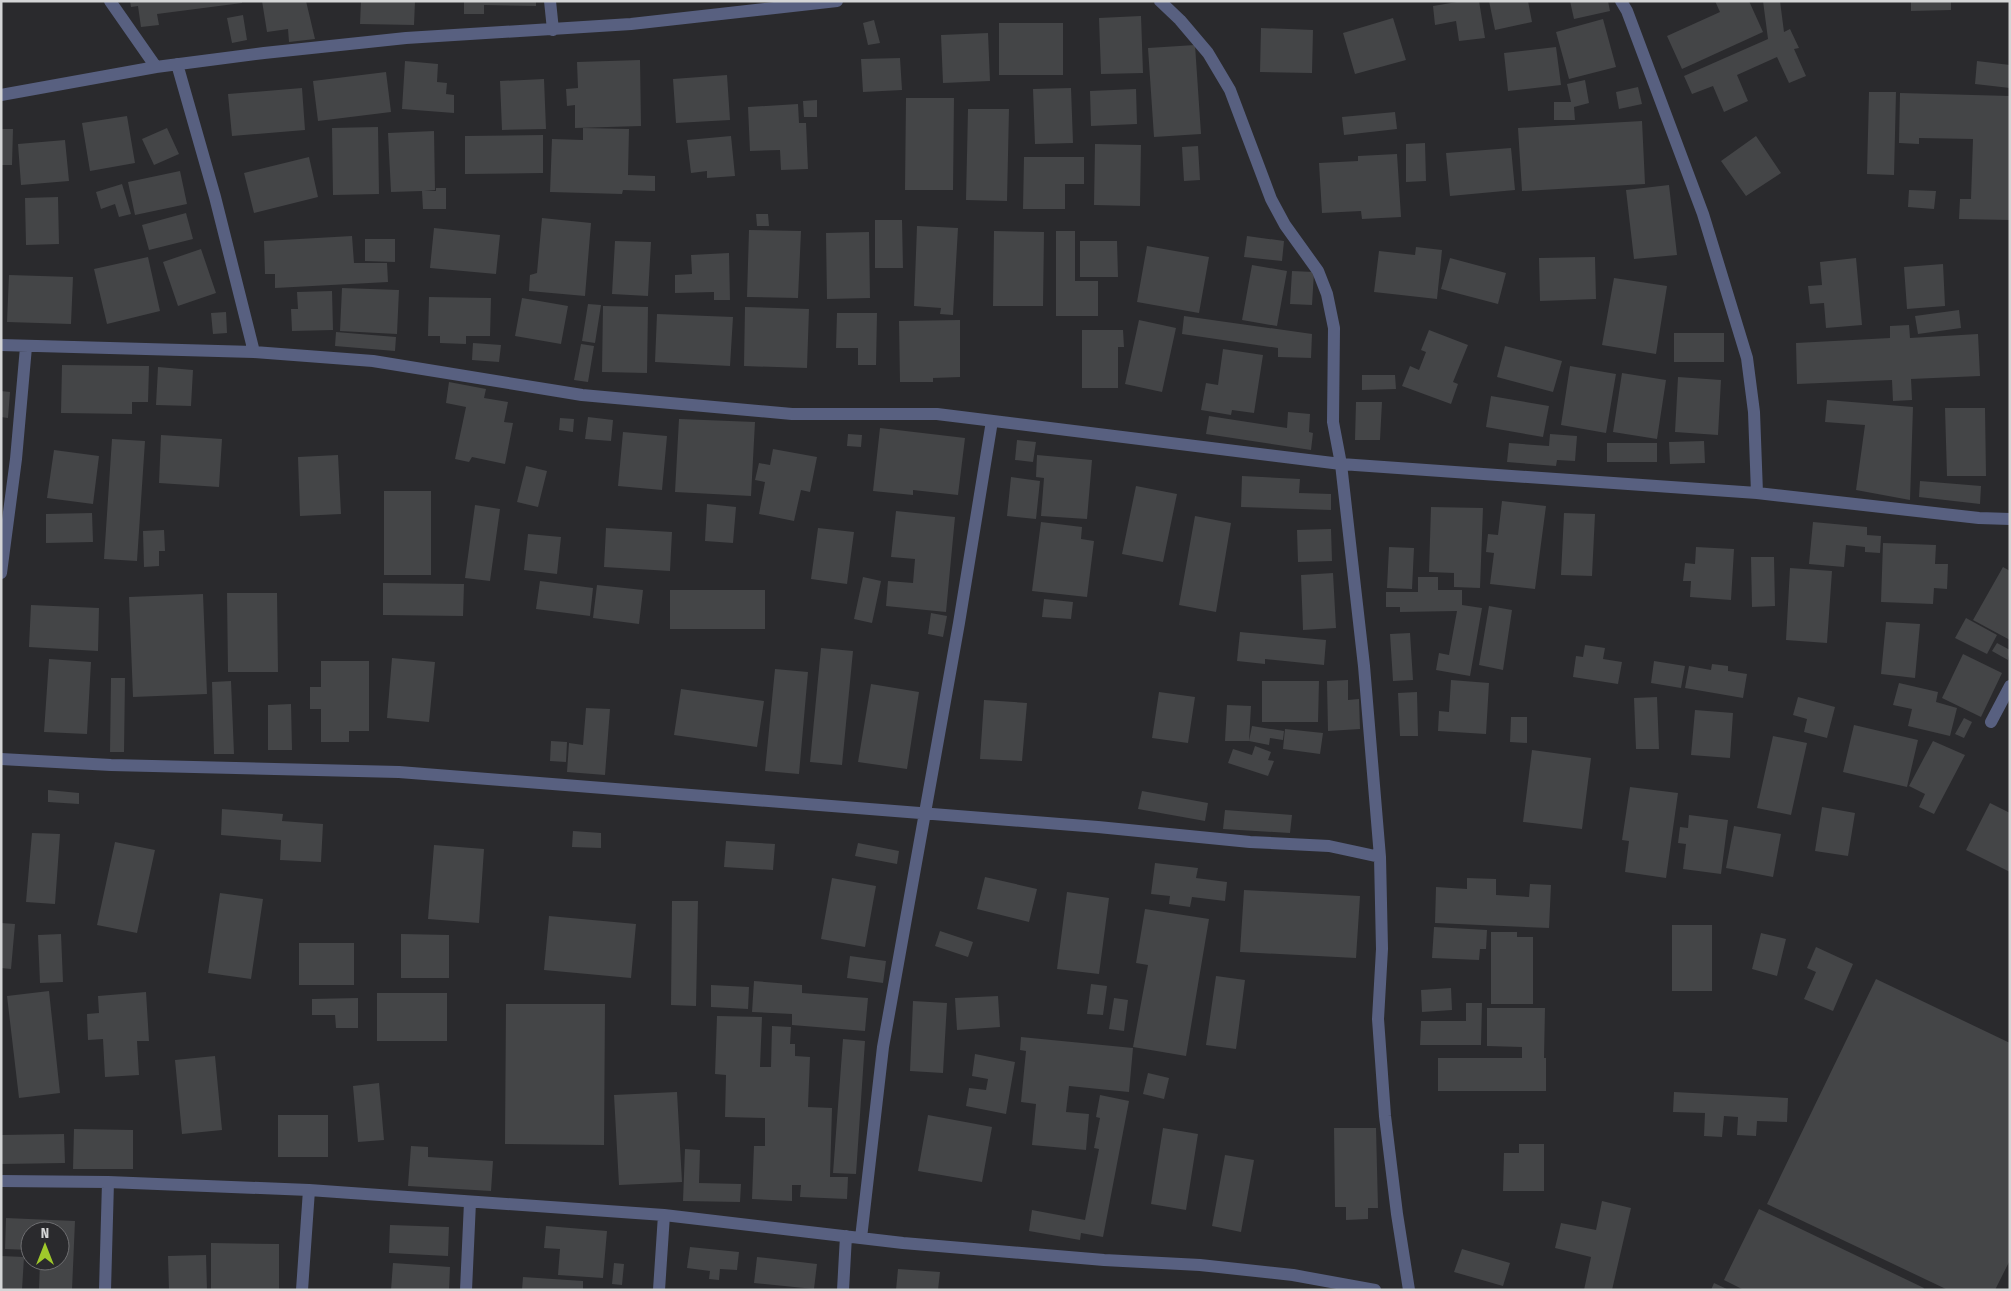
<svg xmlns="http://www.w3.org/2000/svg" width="2011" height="1291" font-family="'Fira Sans Condensed',sans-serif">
	<rect width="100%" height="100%" fill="#2a2a2d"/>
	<path fill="#444547" d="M130,1H242V3L157,14L159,25L141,27L138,6L131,7Z
		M262,1H306L315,39L289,42L288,29L267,32Z
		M361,1H415L414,25L360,24Z
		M464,1H536V6L484,5V14H464Z
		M1463,1H1479L1485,38L1459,41L1456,21L1435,25L1433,6Z
		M1489,1H1528L1532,22L1495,30Z
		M1570,1H1608L1610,11L1574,19Z
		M1715,1H1749L1763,32L1682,69L1667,36L1720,12Z
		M1763,1H1780L1784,32L1790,29L1799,48L1794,49L1806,76L1789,83L1777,57L1737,75L1748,101L1724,112L1713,86L1692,94L1684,76L1768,39Z
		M1911,1H1951V10L1911,11Z
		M243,15L247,40L232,43L227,18Z
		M1141,16L1143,73L1101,74L1099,18Z
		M1393,18L1406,60L1355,74L1343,33Z
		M1603,19L1616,67L1569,79L1556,32Z
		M874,20L880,43L868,45L863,23Z
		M999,23H1063V75H999Z
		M1261,28L1313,30L1312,73L1260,72Z
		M988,33L990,81L943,83L941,35Z
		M1195,45L1201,134L1154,137L1148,48Z
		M1556,47L1561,85L1508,91L1504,53Z
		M900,58L902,90L863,92L861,59Z
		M640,60L641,126L575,128V105L567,106L566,89L578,88L577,62Z
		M405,61L438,64L437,82L447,83L446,94L454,95V113L402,109Z
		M1977,61L2010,65V88L1975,84Z
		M386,72L391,112L318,121L313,81Z
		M727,75L730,120L676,123L673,79Z
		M544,79L546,129L502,130L500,81Z
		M1585,80L1589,103L1574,107L1575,120H1554V102H1571L1567,84Z
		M1638,87L1642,104L1619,109L1616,92Z
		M302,88L305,130L232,136L228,94Z
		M1071,88L1073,143L1035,144L1033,89Z
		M1136,89L1137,124L1091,126L1090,91Z
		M1869,92H1896L1894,175L1867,174Z
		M1900,93L2010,96V220L1959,219L1960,199H1971L1973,139L1919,138V144L1899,143Z
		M906,98H954L953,190H905Z
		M817,100V117H804L803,101Z
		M798,104L799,123H806L808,169L781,170L780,150L750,151L748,107Z
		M968,109H1009L1007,201L966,200Z
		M1395,112L1397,129L1344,135L1342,117Z
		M127,116L135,163L90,171L82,123Z
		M1642,121L1645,184L1522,191L1518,128Z
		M378,127L379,194L333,195L332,128Z
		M167,128L179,154L154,165L142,139Z
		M583,128L629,129L628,175L655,176V191L623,190L622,194L550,192L552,139L583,140Z
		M1,129H13L12,165H1Z
		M434,131L435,190L424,191H436V188H446V209H423L422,191L391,192L388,133Z
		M543,135V173L465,174V136Z
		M731,136L735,176L707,178V171L691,173L687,140Z
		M1756,136L1781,173L1746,196L1721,161Z
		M65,140L69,181L21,185L18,144Z
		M1425,143L1426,181L1406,182V144Z
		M1095,144L1141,145L1140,206L1094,205Z
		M1198,146L1200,180L1184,181L1182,147Z
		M1511,148L1515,190L1450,196L1446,153Z
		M1397,154L1401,217L1362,219L1361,211L1322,213L1319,163L1358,161V156Z
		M309,157L318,197L254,213L244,173Z
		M1024,157H1084V184H1065V209H1023Z
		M180,171L187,204L135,215L128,182Z
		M122,184L131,214L119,217L115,204L101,209L96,192Z
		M1669,185L1677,255L1634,259L1626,190Z
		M1909,190L1936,191L1934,209L1908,207Z
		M58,197L59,244L26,245L25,198Z
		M186,213L193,239L149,250L142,225Z
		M756,214H768L769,226H757Z
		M542,218L591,223L585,296L529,291L530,275L537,273Z
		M875,220H902L903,268H875Z
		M917,226L958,228L953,315L940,314L941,308L914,306Z
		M434,228L500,235L496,274L430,268Z
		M749,230L801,231L798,298L747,297Z
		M994,231L1044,232L1043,306H993Z
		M1056,231H1075V281H1098V316H1056Z
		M869,232L870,298L827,299L826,233Z
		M352,236L354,263H387L388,282L275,288V274H265L264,241Z
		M1247,236L1284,241L1282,261L1244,257Z
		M365,239H395V262L365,261Z
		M615,241L651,242L648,296L612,294Z
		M1080,241H1117L1118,277H1080Z
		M1147,246L1209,257L1199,313L1137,302Z
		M1416,247L1442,250L1437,299L1374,292L1379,251L1415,255Z
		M201,249L216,293L178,306L163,262Z
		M729,253L730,300H714V292L675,293V275L692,274L691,255Z
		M148,257L160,311L107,324L94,269Z
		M1595,257L1596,299L1540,301L1539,258Z
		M1450,258L1506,273L1498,304L1441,289Z
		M1856,258L1862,325L1826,328L1824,303L1810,304L1808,286L1822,285L1820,262Z
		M1943,264L1945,306L1907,309L1904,267Z
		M1252,265L1287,271L1277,326L1242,320Z
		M1292,271L1314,272L1312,305L1290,304Z
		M9,275L73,277L71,324L7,322Z
		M1614,278L1667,286L1656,354L1602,345Z
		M342,288L399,290L397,334L340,331Z
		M332,291L333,330L292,331L291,309H298L297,292Z
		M429,297L491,298L490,336H466V344L440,343V336H428Z
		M522,298L568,306L561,344L515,336Z
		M588,304L601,305L595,343L582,341Z
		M603,306L648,307L647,373L602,372Z
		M745,307L809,309L807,368L744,366Z
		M1959,310L1961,328L1918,334L1915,316Z
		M226,312L227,333L213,334L211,313Z
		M837,313H877L876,365H858V348H836Z
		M657,314L733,317L730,366L655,362Z
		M1184,316L1312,334L1311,358L1278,357V348L1182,334Z
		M960,320V377L933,378V382H900L899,321Z
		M1139,320L1176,328L1162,392L1125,384Z
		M1909,325L1910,338L1978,334L1980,376L1911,379L1912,400L1893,401L1892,380L1797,384L1796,343L1890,338V326Z
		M1082,330H1123L1124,347H1118V388H1082Z
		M1429,330L1468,345L1453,382L1458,384L1451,404L1402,386L1410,366L1419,370L1426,352L1421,350Z
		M336,332L396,337L395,351L335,346Z
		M1674,333H1724V362H1674Z
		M473,343L501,345L499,362L472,360Z
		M581,344L594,346L588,382L574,380Z
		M1505,346L1562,361L1553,392L1497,377Z
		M1223,349L1263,355L1254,413L1232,410L1231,415L1201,410L1206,383L1218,385Z
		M62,365L149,366L148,402H132V414L61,413Z
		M1570,366L1616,374L1606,433L1561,425Z
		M158,367L193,370L191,406L156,405Z
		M1622,373L1666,380L1657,439L1613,432Z
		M1362,375H1395L1396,389L1362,390Z
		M1678,377L1721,380L1718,435L1675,432Z
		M449,382L486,389L484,398L508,402L504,422L513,423L505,464L472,457L469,462L455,459L466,407L446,403Z
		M1,391L10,392L8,418L1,417Z
		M1491,396L1549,406L1543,437L1486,427Z
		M1827,400L1913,407L1910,500L1856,490L1865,425L1825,422Z
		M1356,402H1382L1380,440H1355Z
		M1945,408H1985L1986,476H1947Z
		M1288,412L1310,414L1309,432L1313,433L1311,450L1206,434L1209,416L1287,428Z
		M588,417L613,420L611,441L585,439Z
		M560,418L574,419L573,432L559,430Z
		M679,419L755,422L751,496L675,492Z
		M880,428L965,438L958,495L913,490V495L873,491Z
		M623,432L667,436L662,490L618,486Z
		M848,434L862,435L861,447L847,446Z
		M1550,434L1577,436L1575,461L1557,460L1556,466L1507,462L1509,443L1549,446Z
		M161,435L222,439L219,487L159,483Z
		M112,439L145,441L137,561L104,559Z
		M1017,440L1036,442L1033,462L1015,460Z
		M1704,441L1705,463L1670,464L1669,442Z
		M1607,443H1657V462H1607Z
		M773,449L817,457L810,492L801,490L794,521L759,514L765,482L755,480L759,463L770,465Z
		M54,450L99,456L93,504L47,498Z
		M338,455L341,514L300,516L298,457Z
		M1037,455L1092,460L1087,519L1041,516L1044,478L1036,477Z
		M526,466L547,471L538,507L517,502Z
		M1242,476L1300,479L1299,493L1331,494V510L1241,507Z
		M1011,477L1040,481L1036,519L1007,516Z
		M1920,481L1981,486L1980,504L1919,497Z
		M1136,486L1177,494L1163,562L1122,554Z
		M384,491H431V575H384Z
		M1502,501L1546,506L1535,589L1490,584L1494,553L1486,552L1488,534L1498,535Z
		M707,504L736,507L733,543L705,541Z
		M475,505L500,509L490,581L465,578Z
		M1431,507L1483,508L1480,588L1454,587V573L1429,572Z
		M896,511L955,517L946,612L886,606L888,581L913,583L915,559L891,557Z
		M92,513L93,542L46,543V514Z
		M1564,513L1595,514L1592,576L1561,575Z
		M1195,516L1231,523L1216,612L1179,605Z
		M1041,522L1082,527L1081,539L1094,541L1087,597L1032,591Z
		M1813,522L1867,527V535L1881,536L1880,553L1865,552V547L1846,545L1844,567L1809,564Z
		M606,528L672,532L670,571L604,567Z
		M818,528L854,532L847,584L811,579Z
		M1331,529L1332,561L1298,562L1297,530Z
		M164,530L165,551H159V566L144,567L143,531Z
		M528,534L561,537L557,574L524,570Z
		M1883,543L1936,545L1935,564H1948L1947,589L1934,588L1933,604L1881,602Z
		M1389,547L1414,548L1412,589L1387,588Z
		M1696,547L1734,549L1731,600L1690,597L1691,581H1683L1685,563L1695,564Z
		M1751,557H1774L1775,606L1752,607Z
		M2003,567L2010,571V640L1973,620Z
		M1790,568L1832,571L1827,643L1786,640Z
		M1333,573L1336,628L1303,630L1301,575Z
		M863,577L881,581L872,623L854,619Z
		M1418,577H1438V590H1462V605L1482,608L1470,676L1436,670L1439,653L1449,655L1457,611L1400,612V607H1386V592H1418Z
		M540,581L593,588L590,616L536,609Z
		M383,583L464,584L463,616L383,615Z
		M597,585L643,590L639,624L593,618Z
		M670,590H765V629H670Z
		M227,593H277L278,672H228Z
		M203,594L207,694L133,697L129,597Z
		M1044,599L1073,602L1071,619L1042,617Z
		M31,605L99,608L98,651L29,647Z
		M1489,606L1512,610L1503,670L1479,665Z
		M931,613L947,616L943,637L928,634Z
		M1966,618L1997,635L1987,654L1955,638Z
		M1886,622L1920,624L1915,678L1881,674Z
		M1240,632L1326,640L1324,665L1265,659V664L1237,661Z
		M1410,633L1413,680L1393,681L1390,634Z
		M1997,643L2010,650L2008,660L1992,651Z
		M1585,645L1605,648L1603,659L1622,662L1618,684L1573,677L1576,656L1583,657Z
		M821,648L853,651L842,765L810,762Z
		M1963,654L2002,673L1981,717L1942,698Z
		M392,658L435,662L429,722L387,718Z
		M49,659L91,662L87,734L44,732Z
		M321,661H369V731H349V742H321V709H310V687H321Z
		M1654,661L1685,666L1681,688L1651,683Z
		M1712,664L1728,666V671L1747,674L1743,698L1685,688L1689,666L1711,670Z
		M775,669L808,672L799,774L765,771Z
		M111,678H125L124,752H110Z
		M1348,680V700L1359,699L1360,729L1328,731L1327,681Z
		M1451,680L1489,683L1486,734L1438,731L1439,711L1449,712Z
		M231,681L234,754H214L212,682Z
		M1262,681H1319L1318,722H1262Z
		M1899,683L1938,692L1936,702L1957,708L1950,736L1908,726L1912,709L1893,705Z
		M871,684L919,692L907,769L858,762Z
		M681,689L764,701L757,747L674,735Z
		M1159,692L1195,697L1188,743L1152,738Z
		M1417,692L1418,736H1400L1398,693Z
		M1657,697L1659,749H1636L1634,698Z
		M1798,697L1835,707L1827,738L1804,732L1807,719L1793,715Z
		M984,700L1027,703L1022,761L980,759Z
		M291,704L292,750H268V705Z
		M1227,705L1251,706L1249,741H1225Z
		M586,708L610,709L605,775L567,772L569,743L583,745Z
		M1695,710L1733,713L1730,758L1691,755Z
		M1511,717H1527V743L1510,742Z
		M1964,718L1972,722L1964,738L1955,734Z
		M1854,725L1918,740L1907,787L1843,772Z
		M1252,726L1284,731L1283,740L1270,738L1269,745L1249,741Z
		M1285,729L1323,733L1320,754L1283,749Z
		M1773,736L1807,743L1791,815L1757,808Z
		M551,741L567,742L566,762L550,761Z
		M1933,741L1965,755L1934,814L1919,807L1925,794L1909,786Z
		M1255,746L1271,752L1268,760L1274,761L1268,776L1228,763L1233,749L1252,755Z
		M1532,750L1591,758L1582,829L1523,822Z
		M1630,787L1678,793L1666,878L1625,872L1629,841L1622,840Z
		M48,790L79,793V804L48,802Z
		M1142,791L1208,803L1205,821L1138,809Z
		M1990,803L2010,813V872L1966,850Z
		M1822,807L1855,813L1848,856L1815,851Z
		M222,809L283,814L282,821L323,824L321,862L280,860L281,840L221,835Z
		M1225,810L1292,815L1290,833L1223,829Z
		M1689,815L1728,820L1721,874L1683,869L1686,844L1678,843L1680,827L1688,828Z
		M1734,826L1781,834L1773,877L1726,868Z
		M573,831L601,833V848L572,847Z
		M32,833L60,834L55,904L26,902Z
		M726,841L775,844L773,870L724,867Z
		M115,842L155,850L137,933L97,925Z
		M858,843L899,851L897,864L855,856Z
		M434,845L484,849L479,923L428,919Z
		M1155,863L1198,868L1196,878L1227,882L1225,901L1192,897L1190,907L1169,904L1170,896L1151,894Z
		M985,877L1037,889L1029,922L977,909Z
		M832,878L876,886L865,947L821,939Z
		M1467,878L1496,879V895L1529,897L1530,884L1551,885L1549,928L1435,923L1436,887L1467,889Z
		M1244,890L1360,896L1356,958L1240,952Z
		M1067,892L1109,898L1099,974L1057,969Z
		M220,893L263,899L251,979L208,973Z
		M672,901H698L696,1006L671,1005Z
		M1145,909L1209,919L1186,1056L1133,1047L1148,965L1136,963Z
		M549,916L636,924L631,978L544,970Z
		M1,923L15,924L11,969L1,968Z
		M1672,925H1712V991H1672Z
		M1434,927L1487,930L1486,949H1480L1479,960L1432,958Z
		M940,931L973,942L968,957L935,946Z
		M1491,932H1517V937H1533V1004H1491Z
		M1761,933L1786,939L1777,976L1752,969Z
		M61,934L63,982L40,983L38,935Z
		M401,934L449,935V978H401Z
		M299,943H354V985H299Z
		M1816,947L1853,964L1833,1011L1804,999L1816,972L1807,968Z
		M850,956L886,961L883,983L847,978Z
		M1216,976L1245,980L1236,1049L1206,1045Z
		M1876,979L2010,1043V1260L1995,1290H1948L1767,1204Z
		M754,981L802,985V993L868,998L865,1031L792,1025V1014L752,1012Z
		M1091,984L1107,986L1103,1015L1087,1014Z
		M711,985L749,987L748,1009L711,1007Z
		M1451,988L1452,1010L1422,1012L1421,990Z
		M49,991L60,1093L19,1098L7,996Z
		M146,992L149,1041H137L139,1075L105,1077L103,1039L88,1040L87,1014L99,1013L98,996Z
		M377,993H447V1041H377Z
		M998,996L1000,1027L957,1030L955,998Z
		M358,998V1028H336L335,1015H312V999Z
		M1114,998L1128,1000L1124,1031L1109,1029Z
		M913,1001L947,1003L943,1073L910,1071Z
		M1466,1003H1482L1481,1045H1420L1421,1021H1466Z
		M506,1004H605L604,1145L505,1144Z
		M1487,1008H1545L1544,1058H1546V1091H1438V1058H1522V1047L1487,1046Z
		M717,1016L762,1017L760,1067H771L772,1026L791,1027L790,1044H795V1056L810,1057L808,1107L832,1108L830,1177H848L847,1199L800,1197L801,1185H792V1201L752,1199L754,1146H765V1118L725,1117L726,1075L715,1074Z
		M1021,1037L1133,1048L1129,1092L1069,1086L1066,1112L1089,1114L1086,1150L1032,1145L1036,1104L1021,1102L1026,1051L1020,1050Z
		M843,1039L865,1041L856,1174L833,1173Z
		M975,1054L1015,1062L1006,1114L966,1106L969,1088L986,1090L988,1079L972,1076Z
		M215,1056L222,1130L182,1134L175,1060Z
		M1148,1073L1169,1078L1164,1099L1143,1094Z
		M379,1083L384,1140L358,1142L353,1086Z
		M677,1092L682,1182L619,1185L614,1095Z
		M1674,1092L1788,1098L1787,1122L1757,1121L1756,1136L1737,1135L1738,1117L1724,1116L1722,1137L1704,1136L1705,1113L1673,1112Z
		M1100,1095L1129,1101L1103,1237L1081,1233L1080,1240L1029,1231L1032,1210L1085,1220L1099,1149L1094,1148L1100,1118L1096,1117Z
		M278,1115H328V1157H278Z
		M928,1115L992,1127L982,1182L918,1171Z
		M1163,1128L1198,1134L1186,1210L1151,1204Z
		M1334,1128H1376L1378,1208H1368V1219L1346,1220V1207H1335Z
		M74,1129L133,1130V1169H73Z
		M64,1134L65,1163L1,1164V1135Z
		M1519,1144H1544V1191H1503L1504,1153H1519Z
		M411,1146L428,1147V1157L493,1161L491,1191L408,1186Z
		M685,1149L700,1150L699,1183L741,1184L740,1202L683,1201Z
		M1225,1155L1254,1160L1241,1232L1212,1226Z
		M1602,1201L1631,1208L1612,1290H1584L1591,1257L1555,1248L1561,1223L1596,1230Z
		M1759,1209L1924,1288L1923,1290H1744L1724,1280Z
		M6,1218L75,1221L72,1290H39L40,1261H60V1231H30V1250L5,1249Z
		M390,1225L449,1227L448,1256L389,1253Z
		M546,1226L607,1231L603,1278L558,1275L560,1249L544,1248Z
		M211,1243L279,1244V1290H211Z
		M690,1247L739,1252L737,1270L720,1269L719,1280L709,1279L710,1271L687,1268Z
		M1462,1249L1510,1263L1503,1286L1454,1272Z
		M206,1255L207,1290H169L168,1256Z
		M1,1256L24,1257L22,1290H1Z
		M757,1257L817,1264L814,1289L754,1283Z
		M393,1263L450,1267L449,1290H391Z
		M614,1263L624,1264L622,1285L612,1284Z
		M898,1269L940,1272L938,1290H896Z
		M523,1277L583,1281V1290H522Z
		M1714,1283L1729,1290H1711Z"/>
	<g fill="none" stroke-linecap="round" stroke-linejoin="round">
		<path stroke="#586080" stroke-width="12" d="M1991,722L2010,686"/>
		<path stroke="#586080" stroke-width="12" d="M110,1L156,67
			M550,1L553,30
			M1160,1L1180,20L1208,53L1230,90L1271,199L1285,225L1318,271L1327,294L1334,328L1333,422L1341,464L1364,666L1380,857L1382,949L1378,1019L1385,1116L1397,1214L1409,1290
			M1621,1L1627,11L1703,214L1747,358L1754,412L1757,493
			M177,64L215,197L254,352
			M1,95L156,67L264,53L406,38L631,24L837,1
			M1,345L254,352L373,361L582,395L792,414H937L1341,464L1757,493L1979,518L2010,519
			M1,573L16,459L26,347
			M1,759L111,765L399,772L1098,827L1250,842L1329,846L1380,857
			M1,1181L108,1182L309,1190L664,1215L903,1243L1104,1260L1200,1265L1293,1275L1375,1290
			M861,1238L883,1047L959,623L992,421
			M105,1290L108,1182
			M302,1290L309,1190
			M466,1290L470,1202
			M659,1290L664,1215
			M843,1290L846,1236"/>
	</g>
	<rect width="2011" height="1291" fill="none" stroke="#d4d5d6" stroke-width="5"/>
	<g transform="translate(45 1246)"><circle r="24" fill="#2a2a2d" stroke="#6e6e71"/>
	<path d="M0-4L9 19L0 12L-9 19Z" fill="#a0c92b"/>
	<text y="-8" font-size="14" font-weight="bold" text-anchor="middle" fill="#d4d5d6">N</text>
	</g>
</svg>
